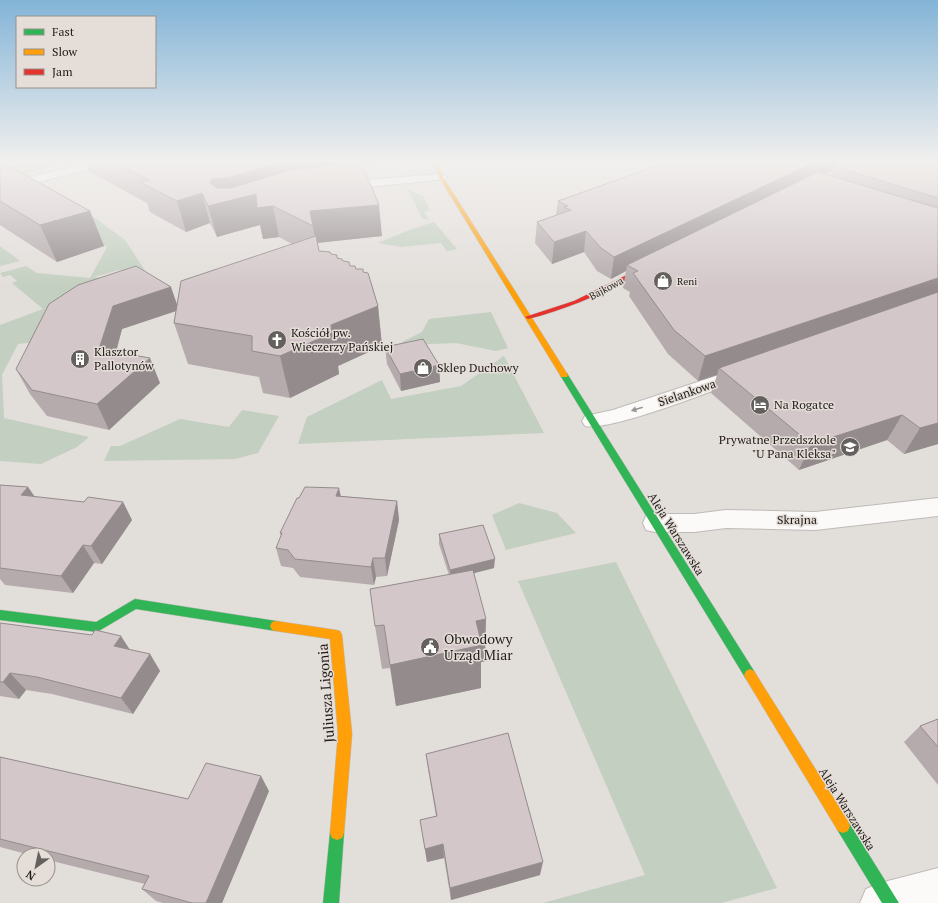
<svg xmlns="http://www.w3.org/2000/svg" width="938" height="903" font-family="'PT Serif',serif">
	<rect width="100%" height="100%" fill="#e2deda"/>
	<path fill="#c3cfc0" d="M0,162C6,161 10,164 16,165C29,167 42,162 55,166L12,176L0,169Z
		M407,189L423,196L430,210L424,212L429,219H423Z
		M30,196L66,200L95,218L125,240L146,272L119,270L94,277L143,282L55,340L18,344L2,375L4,418L89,437L77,447L41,464L0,461V325L43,309L12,283L17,281L10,275L3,277L0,273L26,266L37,273L90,278L107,247Z
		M434,222L457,249L447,251L441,243L401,247L378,243L412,229Z
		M0,246L20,261L0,266Z
		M491,312L508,348L496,351L456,343L405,345L402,342L422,332L429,319Z
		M504,356L544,433L298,444L307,417L382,380L391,399L461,386Z
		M242,410L279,416L258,453L235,459L104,461L111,446H120L180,419L229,427Z
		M519,503L557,513L576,533L506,550L492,515Z
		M616,562L777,888L721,903H543L645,875L518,581Z"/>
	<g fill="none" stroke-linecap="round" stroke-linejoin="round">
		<g stroke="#bebbb8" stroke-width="2">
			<path id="street" d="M89,163L93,164L95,166L93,168L0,192V184Z
				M441,174L447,177L445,179L341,190L335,186L341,182Z
				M743,367L750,369L753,373L750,377C719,388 610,432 585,426L582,421L585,416L613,410Z
				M938,498V516L815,530L726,528L694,532H655L646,530L643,523L646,516L655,514H694L726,510L815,512Z
				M938,868V903H860L866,889L880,883Z"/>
		</g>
		<g stroke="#bebbb8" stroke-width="1">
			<path id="fast" d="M561,373H567L568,375L754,671L756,675L754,679L750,681L746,679L560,375Z
				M135,599L276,621L280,622L282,626L280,630L276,631L136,609L97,632L0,620V610L96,622Z
				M843,819L848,821L899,903H882L838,831L836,826L838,821Z
				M337,826L342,828L344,833L339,903H323L330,833L332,828Z"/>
		</g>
		<g stroke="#bebbb8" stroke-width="1">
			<path id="slow" d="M434,162H438L443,177L568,375L567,377H561L560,375L439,177Z
				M276,621L336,630L340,631L342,635L352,734L344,833L342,838L337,840L332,838L330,833L338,734L330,639L276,631L272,630L270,626L272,622Z
				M750,669L754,671L848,821L850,826L848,831L843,833L838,831L746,679L744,675L746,671Z"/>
		</g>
		<g stroke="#bebbb8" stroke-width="1">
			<path id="jam" d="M649,264L654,265C647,271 638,275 630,279C597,296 564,310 528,319L525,317L574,301Z"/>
		</g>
		<use href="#street" fill="#fbfaf9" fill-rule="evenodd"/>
		<use href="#fast" fill="#30b455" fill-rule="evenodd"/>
		<use href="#slow" fill="#ff9f0a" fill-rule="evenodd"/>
		<use href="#jam" fill="#e5322d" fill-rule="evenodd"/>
	</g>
	<path fill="#b5abad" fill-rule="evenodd" d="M71,162H390L362,164L382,236L317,243L319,251L331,254L350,266L363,272L378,306L382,346L338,366L339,374L290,398L263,393L259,377L188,364L174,323L176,311L122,329L116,352L160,383L109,430L47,416L30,394L16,369L177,304L292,244L279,237L263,239L260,225L217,237L210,223L186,232L150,212L147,203L88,171L85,162L76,164Z
		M938,162V444L904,454L887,440L799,470L711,393L717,375L698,381L668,354L629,296L630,292L623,288L626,271L611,279L597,271L584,252L552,264L535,243L537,222L556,215L558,201L662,166L685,163ZM831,171L829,176L824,174Z
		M0,170L90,211L104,246L57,262L0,225Z
		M385,347L439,365L440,382L401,391L387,364Z
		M0,485L28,487L35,497L84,502H123L132,520L102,564L94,563L73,593L5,585L0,579Z
		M341,496L397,501L399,520L387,576L376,577L374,585L300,577L293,568L281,566L276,548L281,536L280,533Z
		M439,534L494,568L474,573L485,662H481V688L396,706L390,668L382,669L375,626L449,575L439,544Z
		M0,623L150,654L160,671L133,714L52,694L26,690L19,699L0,696Z
		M938,719V785L904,742L920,726Z
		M426,754L540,875L451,900L444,858L427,862L420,820L436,816L428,769Z
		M0,757L188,799L269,791L222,903H163L156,901L142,889L145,884L48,860V855H30L0,847Z"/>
	<path fill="#948b8d" d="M75,162H85L76,164Z
		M282,162H390L358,165L273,206L279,237L263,239L260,225L217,237L208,206L210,183L212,179Z
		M815,162H855L833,166L831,171L805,182L627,265L626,271L611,279L614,257Z
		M202,193L210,223L186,232L177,201Z
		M379,205L382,236L316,243L310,211Z
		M90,211L104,246L57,262L40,225Z
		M586,231L584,252L552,264L554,242Z
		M938,278V297L719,368L717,375L698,381L705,356Z
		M171,287L179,310L122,329L110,374L99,349L113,306Z
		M378,306L382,346L338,366L339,374L290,398L280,356L331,325Z
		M150,358L160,383L109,430L97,404Z
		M439,365L440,382L401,391L400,374Z
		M902,415L887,440L799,470L811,444Z
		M938,423V444L904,454L920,428Z
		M28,487L40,505L21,495Z
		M339,488L343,506L336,496Z
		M397,501L399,520L387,576L385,558Z
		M123,502L132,520L102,564L91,546Z
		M83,545L94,563L73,593L61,576Z
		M373,558L376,577L374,585L371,567Z
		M495,559L494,568L451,579L450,570Z
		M486,619L485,662H481V688L396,706L390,665L476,621Z
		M121,636L132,653L114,646Z
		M150,654L160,671L133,714L121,698Z
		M10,673L26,690L19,699L3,682Z
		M261,776L269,791L222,903H206Z
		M443,844L444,858L427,862L425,849Z
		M543,862L540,875L451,900L450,888Z"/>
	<path fill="#d3c7c9" stroke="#948b8d" d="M114,162H282L230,177L212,179L210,183L217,188H231L291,170L354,162H361L379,205L310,211L313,226L273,206L257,208L256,194L208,206L202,193L177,201L140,182L150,180Z
		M672,162H679L685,163L690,162H815L614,257L601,248L586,231L554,242L537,222L571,210L564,207L568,206L558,201L659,165L662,166Z
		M844,162H938V198L833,166Z
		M11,167L90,211L40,225L0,201V170Z
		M818,172L938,208V278L705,356L674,330L633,273L638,271L627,265Z
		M316,236L319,251L330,252L331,254L337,255V258L342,259L343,261L349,262L350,266H355L356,269H363V272L368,273L378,306L331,325L332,333L280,356L252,351V336L174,323L181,281Z
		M136,266L171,287L113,306L99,349L150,358L97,404L32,390L16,369L49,304L78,285Z
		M938,292V423L920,428L902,415L811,444L719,368Z
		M423,339L439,365L400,374L385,347Z
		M0,485L28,487L21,495L84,502L88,497L123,502L91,546L83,545L61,576L0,568Z
		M305,487L339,488L336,496L397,501L385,558H373L371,567L295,559L288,550L276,548L282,533H280L297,498H299Z
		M483,525L495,559L450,570L439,534Z
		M473,570L486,619L476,621L482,645L390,665L384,625L375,626L370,589Z
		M0,623L92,635L95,630L121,636L114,646L150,654L121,698L37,677L10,673L3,682H0Z
		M938,719V747L920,726Z
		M508,733L543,862L450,888L443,844L425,849L420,820L437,816L426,754Z
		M0,757L188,799L206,763L261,776L206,903H192L142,889L149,876L0,839Z"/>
	<defs><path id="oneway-solid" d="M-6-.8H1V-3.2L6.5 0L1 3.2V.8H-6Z"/></defs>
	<use fill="#989695" href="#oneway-solid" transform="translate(637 409) rotate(162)"/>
	<linearGradient id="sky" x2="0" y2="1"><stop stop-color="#83b4d7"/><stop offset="0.56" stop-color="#f2f0ee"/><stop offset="1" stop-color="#f2f0ee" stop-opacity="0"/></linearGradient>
	<rect width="938" height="288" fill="url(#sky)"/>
	<defs>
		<g id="shop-disc" transform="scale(1)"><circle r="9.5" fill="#63605d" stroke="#e5ddd7"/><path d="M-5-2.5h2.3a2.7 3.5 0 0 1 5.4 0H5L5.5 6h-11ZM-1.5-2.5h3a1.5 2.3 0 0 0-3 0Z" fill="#fff"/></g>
		<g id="church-disc" transform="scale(1)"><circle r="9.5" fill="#63605d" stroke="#e5ddd7"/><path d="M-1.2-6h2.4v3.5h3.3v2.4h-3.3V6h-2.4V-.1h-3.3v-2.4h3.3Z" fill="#fff"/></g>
		<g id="building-disc" transform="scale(1)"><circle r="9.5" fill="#63605d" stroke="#e5ddd7"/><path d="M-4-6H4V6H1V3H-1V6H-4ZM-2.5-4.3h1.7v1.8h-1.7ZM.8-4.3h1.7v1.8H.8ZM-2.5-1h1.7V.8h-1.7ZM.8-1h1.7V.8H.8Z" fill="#fff"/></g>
		<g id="hotel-disc" transform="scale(1)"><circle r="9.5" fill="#63605d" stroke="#e5ddd7"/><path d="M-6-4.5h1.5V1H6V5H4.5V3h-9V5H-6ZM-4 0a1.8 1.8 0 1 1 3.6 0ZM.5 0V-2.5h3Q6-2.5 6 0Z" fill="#fff"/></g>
		<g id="school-disc" transform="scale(1)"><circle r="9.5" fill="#63605d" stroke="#e5ddd7"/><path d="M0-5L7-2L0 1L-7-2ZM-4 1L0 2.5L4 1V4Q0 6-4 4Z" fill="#fff"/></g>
		<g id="civic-disc" transform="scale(1)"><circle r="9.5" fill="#63605d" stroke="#e5ddd7"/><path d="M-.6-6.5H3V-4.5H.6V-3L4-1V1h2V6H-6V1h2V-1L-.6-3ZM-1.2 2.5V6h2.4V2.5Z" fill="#fff"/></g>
	</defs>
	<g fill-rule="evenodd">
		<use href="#shop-disc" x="663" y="281"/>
		<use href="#church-disc" x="277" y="340"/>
		<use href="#building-disc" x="80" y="359"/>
		<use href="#shop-disc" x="423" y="368"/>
		<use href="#hotel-disc" x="760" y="405"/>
		<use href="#school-disc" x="850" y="447"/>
		<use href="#civic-disc" x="430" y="647"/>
	</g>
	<g text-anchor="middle" stroke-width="3" stroke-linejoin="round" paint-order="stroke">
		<g font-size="10" fill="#1f1c1a" stroke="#e5ddd7" text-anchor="start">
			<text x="677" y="285">Reni</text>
		</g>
		<g font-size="10" fill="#1f1c1a" stroke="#e5ddd7">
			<text transform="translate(606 288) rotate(-28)" y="4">Bajkowa</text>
		</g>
		<g font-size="12" fill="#1f1c1a" stroke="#e5ddd7" text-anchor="start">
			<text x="291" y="337">Kościół pw.<tspan x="291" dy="14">Wieczerzy Pańskiej</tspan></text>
			<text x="94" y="356">Klasztor<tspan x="94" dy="14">Pallotynów</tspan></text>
			<text x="437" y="372">Sklep Duchowy</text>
			<text x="774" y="409">Na Rogatce</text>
			<text x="836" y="444" text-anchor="end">Prywatne Przedszkole<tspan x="836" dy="14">"U Pana Kleksa"</tspan></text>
		</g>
		<g font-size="12" fill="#1f1c1a" stroke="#e5ddd7">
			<text transform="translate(687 393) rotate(-19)" y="4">Sielankowa</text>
			<text x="797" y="524">Skrajna</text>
			<text transform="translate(676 534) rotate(58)" y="4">Aleja Warszawska</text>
			<text transform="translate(847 809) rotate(58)" y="4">Aleja Warszawska</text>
		</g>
		<g font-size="14" fill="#1f1c1a" stroke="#e5ddd7" text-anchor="start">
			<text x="444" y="644">Obwodowy<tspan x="444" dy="16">Urząd Miar</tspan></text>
		</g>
		<g font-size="14" fill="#1f1c1a" stroke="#e5ddd7">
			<text transform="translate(326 693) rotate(-94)" y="5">Juliusza Ligonia</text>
		</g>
	</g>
	<rect x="16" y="16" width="140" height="72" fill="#e5ddd7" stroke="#96908b"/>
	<rect x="24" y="29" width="20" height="6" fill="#30b455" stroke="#96908b"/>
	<text x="52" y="36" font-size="12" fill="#1f1c1a">Fast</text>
	<rect x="24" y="49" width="20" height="6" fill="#ff9f0a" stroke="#96908b"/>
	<text x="52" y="56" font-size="12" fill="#1f1c1a">Slow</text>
	<rect x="24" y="69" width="20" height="6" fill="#e5322d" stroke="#96908b"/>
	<text x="52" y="76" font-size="12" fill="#1f1c1a">Jam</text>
	<g transform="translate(36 867) rotate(213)"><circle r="19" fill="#e5ddd7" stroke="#96908b"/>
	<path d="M0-3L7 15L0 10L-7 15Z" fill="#63605d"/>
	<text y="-6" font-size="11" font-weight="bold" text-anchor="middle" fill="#1f1c1a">N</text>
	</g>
</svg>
